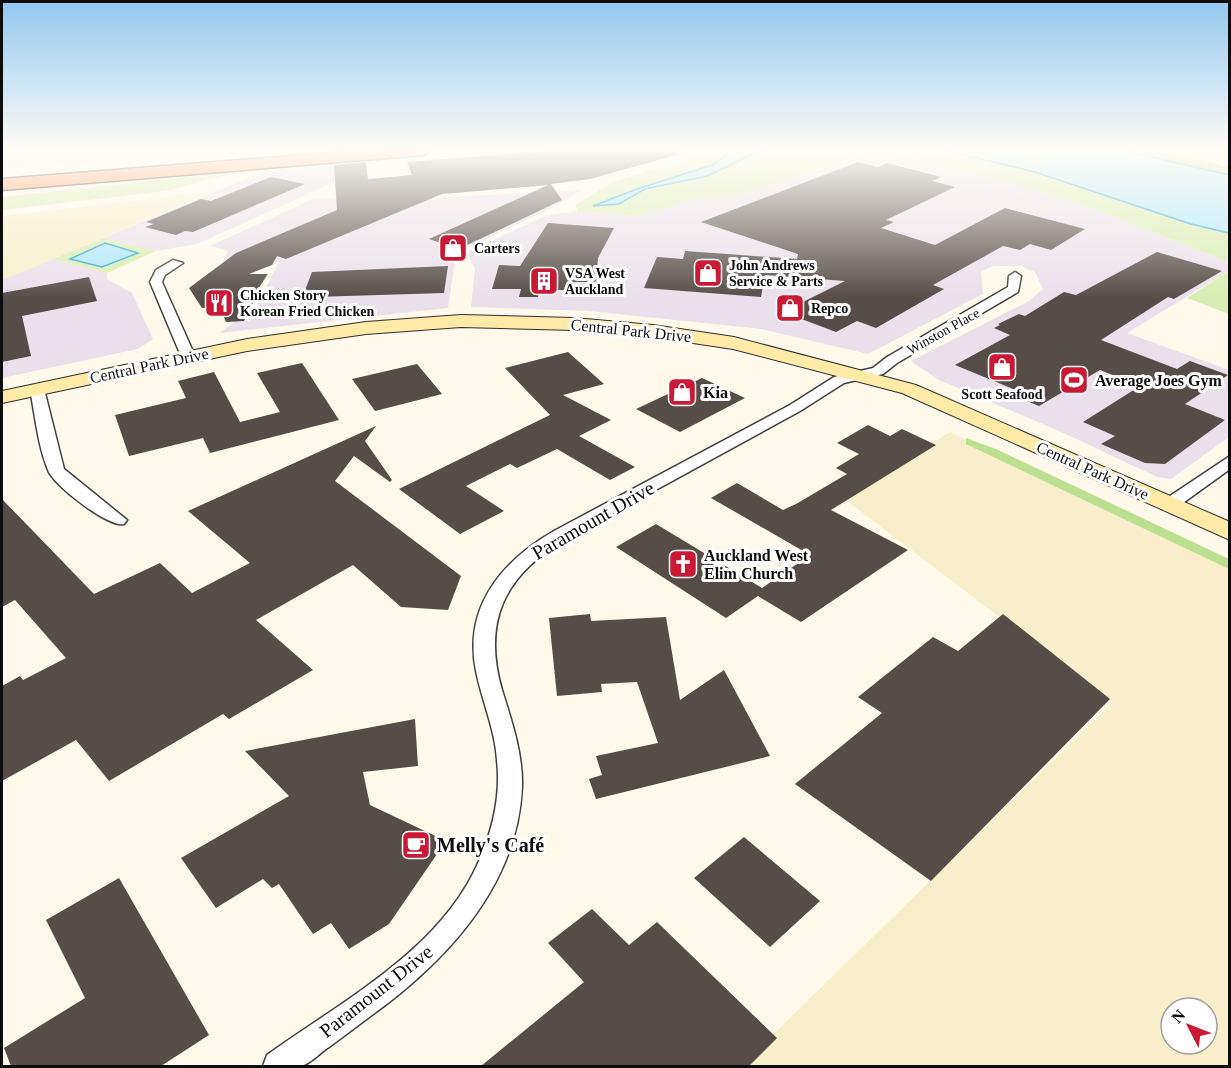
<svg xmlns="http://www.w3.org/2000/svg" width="1231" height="1068" font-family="'Times New Roman',serif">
	<rect width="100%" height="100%" fill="#fff9ec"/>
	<path fill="#eae0ec" d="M2,150H256L2,169Z
		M879,150L1029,188L1087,206L1229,262V271L1127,333L1229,370V437L1171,479L1157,477L1057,430L939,380L911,361L1029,301L1043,289L1035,272L1020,266H994L981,271L983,294L868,354L761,329L588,311L471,307L475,268L468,256L469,251L548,215L578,211L639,216L696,198L739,195Z
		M334,166L335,182L197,244L156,251L103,238L266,171Z
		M582,190L554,207L456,253L448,308L220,333L235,321H249L279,262H223L228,251L210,246L313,199L429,198Z
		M53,259L107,273V279L132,293L153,339L138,349L2,378V280Z"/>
	<path fill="#f8eeca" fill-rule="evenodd" d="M214,191L53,259L2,280V216Z
		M950,432L1229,565V1066H741L1112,703L843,498ZM1171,1008H1207V1044H1171Z"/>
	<path fill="#d8edb2" d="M700,150H733L712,165L637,189L597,206L619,204L645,189L707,176L749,150H875L739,195L696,198L639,216L578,211L575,205L615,181L680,162Z
		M879,150H1049L1229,197V262L1087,206L1029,188Z
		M242,171L166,191L2,210V197Z
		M103,238L156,251L107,273L53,259Z
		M1229,271V314L1187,298Z"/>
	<path fill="#bddf90" d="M1122,150H1169L1229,168V175Z
		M966,438L996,449L1229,559V569L966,444Z"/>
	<path fill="#ace7fc" stroke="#2ca9d9" stroke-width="1.5" d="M733,150H770L756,153L707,176L645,189L619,204L593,206L637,189L712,165Z
		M944,150H1122L1229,175V233L1191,224L1035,172Z
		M105,243L138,253L102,267L70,259Z"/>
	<path fill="#564c48" d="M562,150H675L676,155L590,179L551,184L562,200L459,249L429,239L548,185L442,194L286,259L277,256L272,265L249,274H268L256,292L257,295L244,321L226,322L220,308H202L189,288L236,253L337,210L334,165L366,162L368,179L412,175L407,162Z
		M858,162L878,167L887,163L941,177L932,181L955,187L886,220L894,222L881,228L935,245L1005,208L1085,229L1051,250L1030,244L1020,250L1003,246L933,285L944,289L876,328L857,321L836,332L783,312L845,281L765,275L761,297L644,288L657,257L683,259L685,251L797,259L798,254L701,222Z
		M271,177L305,184L193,232L185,231L176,235L145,227L154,224L146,222L201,199L211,201Z
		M548,223L614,228L598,258L596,282H570L569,290H539L538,297H519L521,289H492L499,265L520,266Z
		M1157,252L1222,271L1174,299L1168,297L1101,340L1177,369L1190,361L1228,375L1185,404L1225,420L1165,464L1145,463L1101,444L1115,436L1083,422L1140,386L1100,370L1039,406L1013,395L1018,391L955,365L1010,335L994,328L1000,325L998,324L1019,314L1025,316L1064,292L1076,295Z
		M448,266L444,293L314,297L315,293H304L312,272Z
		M89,277L97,301L22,316L31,356L2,362V293Z
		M568,352L604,384L563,395L611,420L579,436L635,467L610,480L557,449L517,468L510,464L466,486L504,511L460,534L399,489L550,415L505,368Z
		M302,363L339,420L210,453L203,438L129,456L115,415L186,398L178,381L214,372L240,422L280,412L257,373Z
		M417,364L442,394L375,411L352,379Z
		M702,378L745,398L680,432L636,409Z
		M868,425L890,436L902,429L936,445L831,510L908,550L801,622L758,596L726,618L616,547L656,524L762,588L810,555L711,498L737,483L783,510L796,504L847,474L836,468L859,454L837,443Z
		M376,426L365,441L392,480L390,482L354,456L335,481L461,576L448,610L401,607L353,565L256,620L313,670L229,719L223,714L109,781L76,740L2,781V686L20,676L23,680L66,658L15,600L2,607V499L94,594L160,563L192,593L250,563L188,511Z
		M590,614L591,621L666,617L680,700L724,670L770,756L596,799L589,779L602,775L596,756L658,743L637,682L601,684L602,692L557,696L549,618Z
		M1003,614L1110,699L931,881L795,784L882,713L858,697L933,637L958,651Z
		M415,719L418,766L363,772L370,805L446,841L389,924L349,949L331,923L313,934L279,884L272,888L263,879L216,908L181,858L289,796L245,751Z
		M744,837L820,901L770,947L694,878Z
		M119,878L209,1035L161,1066H11L4,1048L85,998L46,920Z
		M592,909L629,945L657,922L777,1038L749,1066H481L584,982L548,943Z"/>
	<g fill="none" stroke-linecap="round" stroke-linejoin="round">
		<g stroke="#404040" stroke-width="3">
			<path id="minor" d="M173,260L183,263L165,275L162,282L195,356L188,360L181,356L150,282L156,270Z
				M1015,272L1021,276L1018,292L897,363L883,374L844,383L800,411L566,539C505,575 482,620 502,690C512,722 523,754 522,787C518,879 456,950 388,1003C368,1018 349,1032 329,1047C321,1052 313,1061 304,1065C294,1068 274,1066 263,1066L267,1055C342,1001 441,950 479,861C493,829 501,795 497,760C495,729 482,701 476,671C463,607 502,561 554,531L790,405L834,377L873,368L887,357L1008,287L1009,276Z
				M37,385L44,389L64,469L127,520L124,524C109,528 53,485 48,470C38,446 35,415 30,389Z
				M1230,456V469L1176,508H1164L1161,504L1164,500Z"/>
		</g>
		<g stroke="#2f2f2f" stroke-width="2">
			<path id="secondary" d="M461,315L574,318L653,325L734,337L916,385L1230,522V540L902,393L733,349L653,337L574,330L461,327L366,334L247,351L2,403V391L247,339L366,322Z"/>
		</g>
		<g stroke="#1e1e1e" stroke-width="3">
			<path id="motorway" d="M368,150H432L424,155L2,190V179Z"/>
		</g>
		<use href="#minor" fill="#fff" fill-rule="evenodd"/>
		<use href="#secondary" fill="#ffeba7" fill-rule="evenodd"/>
		<use href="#motorway" fill="#ff874a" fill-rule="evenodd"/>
	</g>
	<linearGradient id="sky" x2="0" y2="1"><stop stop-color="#90c8f0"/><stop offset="0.5" stop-color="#fffcf6"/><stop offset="1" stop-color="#fffcf6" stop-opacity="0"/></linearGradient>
	<rect width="1231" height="299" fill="url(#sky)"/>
	<defs>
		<g id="shop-square" transform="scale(1.5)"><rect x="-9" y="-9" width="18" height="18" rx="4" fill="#c91937" stroke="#fff"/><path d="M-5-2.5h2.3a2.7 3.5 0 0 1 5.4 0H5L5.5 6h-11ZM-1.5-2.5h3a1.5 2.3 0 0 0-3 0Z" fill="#fff"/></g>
		<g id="building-square" transform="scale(1.5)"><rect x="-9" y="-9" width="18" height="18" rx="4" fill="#c91937" stroke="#fff"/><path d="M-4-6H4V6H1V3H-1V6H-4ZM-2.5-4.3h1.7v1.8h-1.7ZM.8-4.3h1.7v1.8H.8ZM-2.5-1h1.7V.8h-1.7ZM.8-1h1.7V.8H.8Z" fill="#fff"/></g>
		<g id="restaurant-square" transform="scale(1.5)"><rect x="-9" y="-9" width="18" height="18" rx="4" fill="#c91937" stroke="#fff"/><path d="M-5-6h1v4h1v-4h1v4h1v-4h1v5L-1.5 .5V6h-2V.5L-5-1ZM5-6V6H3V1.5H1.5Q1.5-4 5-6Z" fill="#fff"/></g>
		<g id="stadium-square" transform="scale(1.5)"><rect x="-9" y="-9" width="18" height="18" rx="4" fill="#c91937" stroke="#fff"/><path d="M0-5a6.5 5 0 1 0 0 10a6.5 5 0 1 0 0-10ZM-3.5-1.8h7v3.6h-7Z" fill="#fff"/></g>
		<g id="church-square" transform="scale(1.5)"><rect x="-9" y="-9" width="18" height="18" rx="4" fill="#c91937" stroke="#fff"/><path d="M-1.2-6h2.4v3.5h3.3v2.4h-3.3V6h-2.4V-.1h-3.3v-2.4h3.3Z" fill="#fff"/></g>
		<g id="cafe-square" transform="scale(1.5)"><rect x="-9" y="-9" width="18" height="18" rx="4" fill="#c91937" stroke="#fff"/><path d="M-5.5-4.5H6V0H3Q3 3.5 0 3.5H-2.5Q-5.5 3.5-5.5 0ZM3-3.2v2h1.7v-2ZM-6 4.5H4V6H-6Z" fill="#fff"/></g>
	</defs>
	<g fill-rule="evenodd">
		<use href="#shop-square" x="453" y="248"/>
		<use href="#shop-square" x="708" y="273"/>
		<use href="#building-square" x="544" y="281"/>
		<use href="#restaurant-square" x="219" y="303"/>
		<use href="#shop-square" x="790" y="308"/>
		<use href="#shop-square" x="1002" y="367"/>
		<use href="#stadium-square" x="1074" y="380"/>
		<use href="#shop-square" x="682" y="392"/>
		<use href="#church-square" x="683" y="564"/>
		<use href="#cafe-square" x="416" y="845"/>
	</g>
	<g text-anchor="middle" stroke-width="6" stroke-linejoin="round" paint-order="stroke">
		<g font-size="14" font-weight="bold" fill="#0d0d0d" stroke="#fff" text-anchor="start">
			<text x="474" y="253">Carters</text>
			<text x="729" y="270">John Andrews<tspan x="729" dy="16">Service &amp; Parts</tspan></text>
			<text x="565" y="278">VSA West<tspan x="565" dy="16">Auckland</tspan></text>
			<text x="240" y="300">Chicken Story<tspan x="240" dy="16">Korean Fried Chicken</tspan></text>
			<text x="811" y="313">Repco</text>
			<text x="1002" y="399" text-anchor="middle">Scott Seafood</text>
		</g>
		<g font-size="14" fill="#0d0d0d" stroke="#fff">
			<text transform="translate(943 331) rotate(-29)" y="5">Winston Place</text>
		</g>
		<g font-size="16" fill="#0d0d0d" stroke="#fff">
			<text transform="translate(631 330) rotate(6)" y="6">Central Park Drive</text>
			<text transform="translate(149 365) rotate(-12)" y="6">Central Park Drive</text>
			<text transform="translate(1093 470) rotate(24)" y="6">Central Park Drive</text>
		</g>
		<g font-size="16" font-weight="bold" fill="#0d0d0d" stroke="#fff" text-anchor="start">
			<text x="1095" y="386">Average Joes Gym</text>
			<text x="703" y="398">Kia</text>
			<text x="704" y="561">Auckland West<tspan x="704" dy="18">Elim Church</tspan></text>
		</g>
		<g font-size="20" fill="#0d0d0d" stroke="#fff">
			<text transform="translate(593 520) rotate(-30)" y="7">Paramount Drive</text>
			<text transform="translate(376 991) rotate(-38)" y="7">Paramount Drive</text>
		</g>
		<g font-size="20" font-weight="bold" fill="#0d0d0d" stroke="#fff" text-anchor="start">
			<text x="437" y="852">Melly's Café</text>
		</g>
	</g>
	<rect width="1231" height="1068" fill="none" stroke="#0d0d0d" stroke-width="6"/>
	<g transform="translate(1189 1026) rotate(312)"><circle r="28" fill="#ffffff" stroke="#9e9e9e" stroke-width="1.5"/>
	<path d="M0-4.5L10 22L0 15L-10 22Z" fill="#c91937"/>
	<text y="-9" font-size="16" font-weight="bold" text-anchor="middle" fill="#0d0d0d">N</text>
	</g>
</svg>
